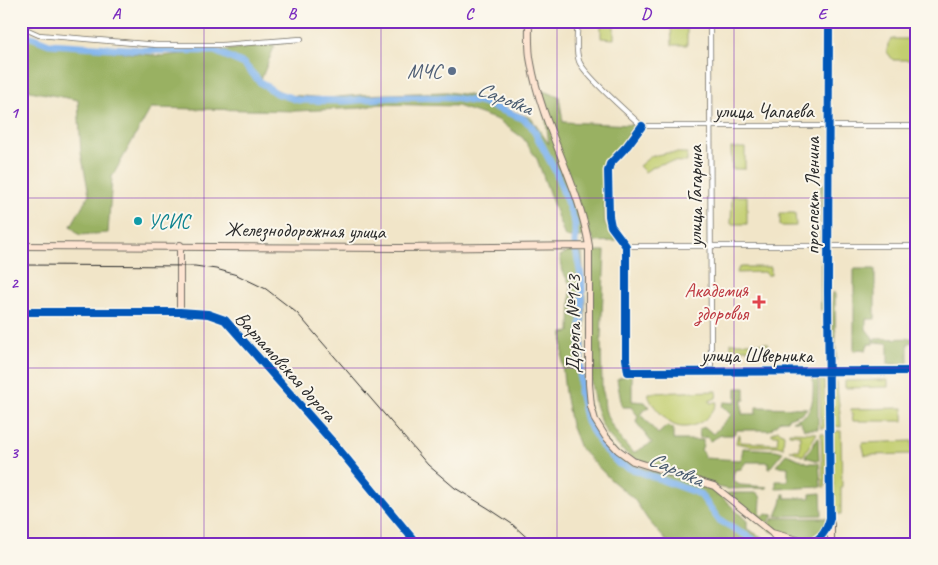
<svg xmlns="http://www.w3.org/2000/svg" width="938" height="565" font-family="Caveat,sans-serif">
	<rect width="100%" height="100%" fill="#fbf7ec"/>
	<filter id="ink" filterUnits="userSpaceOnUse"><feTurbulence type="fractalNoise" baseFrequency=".02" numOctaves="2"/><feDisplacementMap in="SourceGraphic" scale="10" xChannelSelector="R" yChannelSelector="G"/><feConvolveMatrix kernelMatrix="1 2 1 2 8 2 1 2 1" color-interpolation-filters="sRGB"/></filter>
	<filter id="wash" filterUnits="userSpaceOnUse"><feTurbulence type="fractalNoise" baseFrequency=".0096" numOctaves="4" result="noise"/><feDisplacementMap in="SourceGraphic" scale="20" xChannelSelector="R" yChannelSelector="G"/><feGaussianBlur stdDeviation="1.12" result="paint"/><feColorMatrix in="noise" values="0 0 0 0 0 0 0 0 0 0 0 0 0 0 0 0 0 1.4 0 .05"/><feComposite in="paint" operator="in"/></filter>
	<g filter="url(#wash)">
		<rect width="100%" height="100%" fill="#f1e5c8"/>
		<path fill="#c2ce6f" stroke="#767c4d" d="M601,21H614V39L601,38Z
			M671,26H687V45H672Z
			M892,39H911L915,41L917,47L912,41V57L917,52V56L911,60H893L887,52L888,44Z
			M731,148H745V169H732Z
			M667,153H687V162C670,161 659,162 645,172L639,166L651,156Z
			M732,196H747V224H731Z
			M780,213H795L796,226H780Z
			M741,267H771V275H767L765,272L737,273L738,269Z
			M731,343H768V349H731Z
			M820,380H824L825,428L821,429Z
			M834,380L837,382C837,397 841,412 841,427L835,426L833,422L832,381Z
			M888,380V387L845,388V381Z
			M717,391L716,398L709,401L710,403L717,402C711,421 686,435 669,422C666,419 663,416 660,413C655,407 649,401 648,393Z
			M903,408V421H853L851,409Z
			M778,430L784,434L783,448L777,446H751L736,443L738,435H740V442L777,444L778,435H772V433Z
			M836,431H841L842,486L841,488V514H834L833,435Z
			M789,432L817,433L803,456L790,450H800V435L789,434Z
			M821,433L826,435V485L825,487H823Z
			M912,441V454L865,455L862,443Z"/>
		<path fill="#99b162" stroke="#626e46" d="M21,33L41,44L162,56L275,45L260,82L288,95L328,98L360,95L447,92L468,95L531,118L549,144L542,91L559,96L563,122L634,125L621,147L603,166L605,223L617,241L594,242L592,235L579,237H565L537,159L523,138L498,120L457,106L379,104L361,108L297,111L151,108L112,177L108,233L79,235L71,226L89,194L81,153L78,100L30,91L21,77Z
			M821,184H825V240H821Z
			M569,251H579L582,254C583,270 585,287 585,304C586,354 572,413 615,451C620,455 624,460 630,463C656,475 688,475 713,490C725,499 736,511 747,521V529L769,541L767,544H669L648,520L634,499L610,479L580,448L571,425L565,393L562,363L563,333L570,332L571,286L563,272L560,256Z
			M591,251H605L601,337L602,389C605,396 604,402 605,409C609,426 622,440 633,453L652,443L636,422L638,416L631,407H622L617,379L629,374L632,377V401L645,402L649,407L640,414L658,434L667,426L673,428V440H703V445L701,450L704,453V458L741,460L743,448L776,450L783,452L769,469V462H746L741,469L735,470C732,477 733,482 740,485L768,487L767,488L728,489L718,487L634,459L622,450L607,434L601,423L595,404L591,382Z
			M821,255H824V310H821Z
			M854,269H875V319H866V329L873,338V344H868L866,350L859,349L856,351H854Z
			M832,293H835L836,360H832Z
			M917,338V342L908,343V364H888V343L874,342V339Z
			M818,377V429H804L800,421H792C795,419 801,418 804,416C815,408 813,390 813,378Z
			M736,388H745V400H742V414H756V407L807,408L803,413L788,418V420H781L770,430H737L733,435H721L710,441L707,437L700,438L699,429L705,427L713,434L731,415L722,406L724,402L736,403Z
			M818,437L819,461L805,457Z
			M786,454L809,463H819L821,487L776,489V481H788V467L776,466Z
			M730,493H758L761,498L760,516H764L765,514L774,515L767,523L762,525L726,494Z
			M821,493L822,515L776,516L781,504L783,494H785V498H810V494Z
			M774,518H827C827,549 788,535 770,531L766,527Z"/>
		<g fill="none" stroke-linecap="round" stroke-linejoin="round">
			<path stroke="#80b4ed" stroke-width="7" d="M21,33L49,44L142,50L215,51L244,64L260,82L276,93L298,100L346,101L393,97L453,98L483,103L522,118L531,125L556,172L575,223V244L582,281L580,392L587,422L602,446L619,464L700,494L719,520L753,539L757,544"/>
		</g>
	</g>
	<g filter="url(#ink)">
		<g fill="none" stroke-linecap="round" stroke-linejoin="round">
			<g stroke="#706c62" stroke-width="6">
				<path id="street" d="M578,21C577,33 575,49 579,61C584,75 629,114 642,126
					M710,21L711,371
					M21,27L39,35L157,45H222L301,39
					M642,126L627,146L610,164L608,171L609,216L611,226L626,246V359L628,372L917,371
					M642,126H917
					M626,246H917"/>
			</g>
			<g stroke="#706c62" stroke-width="8">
				<path id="secondary" d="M529,21C529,35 528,50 531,63C542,127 579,183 589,246V384L591,406L595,420L605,436L618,450L633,461L714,486L772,533L781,544
					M180,245V312
					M21,246L401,248L589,246
					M21,312H180L208,314L225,320L337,447L417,544
					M831,520V544
					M772,533L808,543
					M810,543C822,539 827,530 830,518L828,292L829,21"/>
			</g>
			<use href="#street" stroke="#fff" stroke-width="4.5"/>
			<use href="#secondary" stroke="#fde4d1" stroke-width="6"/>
			<path stroke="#2b2b2b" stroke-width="1" d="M21,265L195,266L216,269L237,275L266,289L297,313L428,465L455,488L488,508L512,524L534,544"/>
			<g stroke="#fbf7ec" stroke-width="11">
				<path id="cycleway" d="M642,126L627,146L610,164L608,171L609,216L611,226L626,246V359L628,372L917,371
					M21,312H180L208,314L225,320L337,447L417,544
					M810,543C822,539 827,530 830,518L828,292L829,21"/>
			</g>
			<use href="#cycleway" stroke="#0057b8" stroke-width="8"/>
		</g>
	</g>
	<path fill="none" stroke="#7b2cbf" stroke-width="1" stroke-opacity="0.55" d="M204,21V544M381,21V544M557,21V544M734,21V544M21,198H917M21,368H917"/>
	<circle fill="#5c6f8a" stroke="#fbf7ec" stroke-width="2" cx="452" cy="71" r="5"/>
	<circle fill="#0f9aa8" stroke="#fbf7ec" stroke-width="2" cx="138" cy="221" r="5"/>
	<path fill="#e0444e" stroke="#fbf7ec" stroke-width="2" d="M756.5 294.5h5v5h5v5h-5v5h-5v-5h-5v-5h5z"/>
	<g text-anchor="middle" stroke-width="4" stroke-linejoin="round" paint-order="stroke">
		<g font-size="20" fill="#4e5e75" stroke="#fbf7ec" text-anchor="end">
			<text x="442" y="78">МЧС</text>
		</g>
		<g font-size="20" fill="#2b2b2b" stroke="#fbf7ec">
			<text x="764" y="118">улица Чапаева</text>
			<text transform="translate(695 196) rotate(-90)" y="7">улица Гагарина</text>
			<text transform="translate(812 196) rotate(-90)" y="7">проспект Ленина</text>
			<text transform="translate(305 230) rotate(1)" y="7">Железнодорожная улица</text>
			<text transform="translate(573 324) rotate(-90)" y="7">Дорога №123</text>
			<text x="757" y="362">улица Шверника</text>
			<text transform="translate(286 366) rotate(48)" y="7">Варламовская дорога</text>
		</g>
		<g font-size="20" fill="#0d838f" stroke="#fbf7ec" text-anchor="start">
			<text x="148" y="228">УСИС</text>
		</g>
		<g font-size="20" fill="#be3a42" stroke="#fbf7ec" text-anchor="end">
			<text x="748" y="297">Академия<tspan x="748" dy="23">здоровья</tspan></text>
		</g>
		<g font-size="21" font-style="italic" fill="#495b6f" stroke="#fbf7ec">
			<text transform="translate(505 98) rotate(22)" y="7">Саровка</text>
			<text transform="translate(676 469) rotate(24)" y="7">Саровка</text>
		</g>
	</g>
	<rect width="938" height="565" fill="none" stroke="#fbf7ec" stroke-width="55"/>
	<rect x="28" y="28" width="882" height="510" fill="none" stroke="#7b2cbf" stroke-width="2"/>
	<g font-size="16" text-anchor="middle" font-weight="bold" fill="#7b2cbf">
		<text x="116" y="19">A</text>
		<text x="292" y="19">B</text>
		<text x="469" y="19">C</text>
		<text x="646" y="19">D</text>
		<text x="822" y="19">E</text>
		<text x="14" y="118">1</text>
		<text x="14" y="288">2</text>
		<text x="14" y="458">3</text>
	</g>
</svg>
